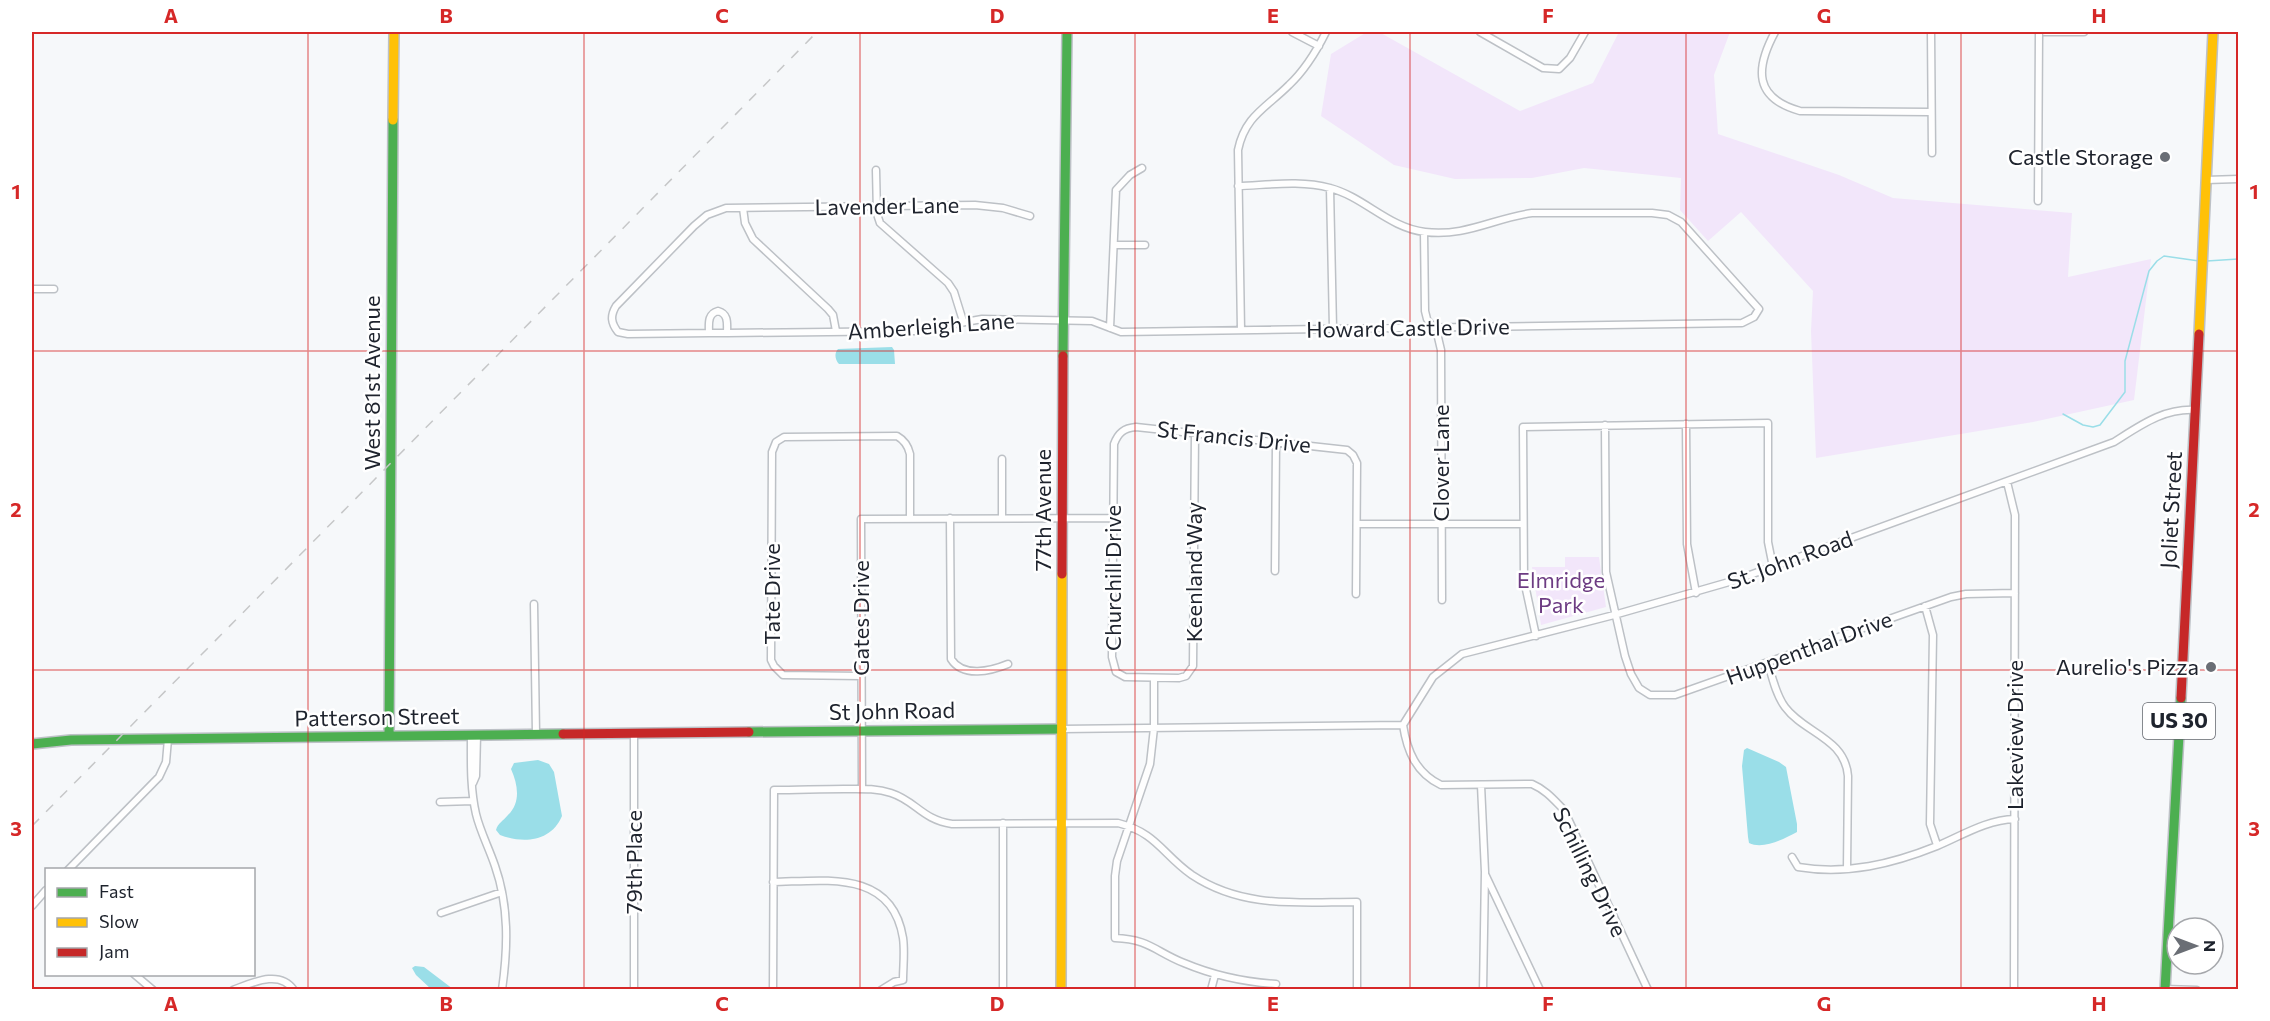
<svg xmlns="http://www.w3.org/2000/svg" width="2270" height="1021" font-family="Commissioner,sans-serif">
	<rect width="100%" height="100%" fill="#f6f8fa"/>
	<path fill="#f2e6fa" d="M1367,32H1379L1520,111L1593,83L1619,32H1730L1714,75L1718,134L1839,175L1893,198L2072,213L2068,277L2151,259L2134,400L2033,422L1816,458L1811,331L1813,291L1741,212L1708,241L1680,210L1681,178L1584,168L1532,178L1455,179L1394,165L1321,116L1331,54Z
		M1565,557H1599L1606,607L1541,625L1532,567H1565Z"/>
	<path fill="#9adee8" d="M892,347L894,350L895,364H839C835,360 834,353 838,349Z
		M1747,748L1779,762L1786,767L1797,824V832C1784,839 1763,850 1749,843L1748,837L1742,766L1744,750Z
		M538,760L549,764L554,772L562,816C551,842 523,844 500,835L496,830C498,823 503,821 508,815C521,802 518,785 511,769L514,763Z
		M415,966L424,967L453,989H431L416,975L412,968Z"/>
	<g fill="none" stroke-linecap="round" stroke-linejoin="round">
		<path stroke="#9adee8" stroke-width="1.5" d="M2207,261L2238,259
			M2063,414L2083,425L2093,427L2100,425L2125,392V361L2149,271L2157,261L2164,256L2199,261"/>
		<g stroke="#bdc1c6" stroke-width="9">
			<path id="street" d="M1292,32L1319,46
				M1480,32L1543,68L1559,69L1570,58L1585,32
				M1775,32C1755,69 1754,98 1800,111L1930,112
				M1931,32L1932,153
				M2045,32H2084
				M876,170L877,214L880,223L948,283L954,292L963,321
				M2206,180L2238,179
				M1330,188L1333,328
				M2038,201L2039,32
				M743,208L745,223L753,239L828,309L833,315L836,331
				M1030,216L1003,208L975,205L726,208L707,215L694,226L616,306C610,316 611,323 618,332L628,334L709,333C709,324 707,314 718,311C729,314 727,324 727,333L916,331L982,319L1092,321L1121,332L1742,323L1754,317L1759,309L1681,222L1668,215L1652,213H1532C1494,218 1466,237 1425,232C1389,228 1364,197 1330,188C1301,180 1268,185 1238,186
				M1424,232L1425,311L1427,319L1437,333L1441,350L1442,600
				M1114,245H1145
				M32,289H54
				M1110,328L1116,190L1130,175L1142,168
				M1241,330L1238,150C1245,116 1266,108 1289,85C1305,70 1316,52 1326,32
				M709,333H727
				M1686,424L1687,544L1696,593
				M1605,425L1606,572L1625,656L1631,674L1639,688L1650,695H1675L1951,597L1966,594L2015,593
				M1195,433L1193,666L1186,676L1179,678L1125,677L1116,672L1112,657L1114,444C1118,433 1124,428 1136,427L1347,450L1353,455L1357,463L1356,594
				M2007,482L2015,515L2014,990
				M950,518L951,659C963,678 991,671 1008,664
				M1002,518V459
				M1357,524H1523
				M1275,571L1276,442
				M534,604L536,734
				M1925,606L1933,635L1930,824L1937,845
				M1536,636L1524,580L1523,427L1768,423V542L1773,567
				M1768,663C1772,677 1776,695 1785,707C1804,733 1845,738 1848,776L1847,869
				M861,676L783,675L774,666L771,660L772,452L776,442L784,437L897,436C904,440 908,445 910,454V518
				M1154,678V728L1150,764L1117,861L1115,876V938C1149,939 1156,952 1184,963C1215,976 1243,982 1276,984
				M1403,725L1433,677L1462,654L1614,615L1736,580L2114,442C2141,425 2164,408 2196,410
				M1403,725C1407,751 1416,773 1441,785L1532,784C1546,790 1554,800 1564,810L1648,990
				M1062,729L1403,725
				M634,734V990
				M471,735C471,761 470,788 476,814C480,831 489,848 495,866C509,906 508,947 502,990
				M473,783L476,776L477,735
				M1481,785L1485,872L1483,990
				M862,789L861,519L1113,518
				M440,802L473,801
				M1792,857L1798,867C1847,875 1892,864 1937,846C1963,835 1986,820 2015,819
				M68,870L159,777L166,762L168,739
				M1485,874L1540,990
				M773,882C825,881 892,869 903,938C905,952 903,967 903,980L894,982L881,990
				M32,906L46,890
				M441,913L502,892
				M134,974L153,990
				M2164,989L2197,990
				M233,990C252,983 279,969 294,990
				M773,990L774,790C797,790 821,789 844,789C860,789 876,788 891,793C916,801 921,819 952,824L1118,823C1157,833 1162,854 1192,875C1243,909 1299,902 1357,902V990
				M1003,990V823
				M1211,990L1215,975"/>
		</g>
		<g stroke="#bdc1c6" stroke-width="12">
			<path id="fast" d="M1063,356L1067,32
				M749,732L1062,729
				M389,736L393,120
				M32,744L71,740L563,734
				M2165,990L2181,698"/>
		</g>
		<g stroke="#bdc1c6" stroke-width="12">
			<path id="slow" d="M393,120L394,32
				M2199,334L2213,32
				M1061,990L1062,574"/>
		</g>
		<g stroke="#bdc1c6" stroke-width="12">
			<path id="jam" d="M1062,574L1063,356
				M2181,698L2199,334
				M563,734L749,732"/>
		</g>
		<use href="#street" stroke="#fefefe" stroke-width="6"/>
		<use href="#fast" stroke="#4caf50" stroke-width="9"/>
		<use href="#slow" stroke="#ffc107" stroke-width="9"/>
		<use href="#jam" stroke="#c62828" stroke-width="9"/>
		<path stroke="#c6c7c8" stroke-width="1.5" stroke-dasharray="10 10" stroke-linecap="butt" d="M32,826L817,32"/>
	</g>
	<path fill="none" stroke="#d62828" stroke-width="1.5" stroke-opacity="0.55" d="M308,32V990M584,32V990M860,32V990M1135,32V990M1410,32V990M1686,32V990M1961,32V990M32,351H2238M32,670H2238"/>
	<g fill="#6a6e75" stroke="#fff" stroke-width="2">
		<circle cx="2165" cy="157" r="6"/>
		<circle cx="2211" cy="667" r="6"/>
	</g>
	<g text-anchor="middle" stroke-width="5" stroke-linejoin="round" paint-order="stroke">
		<rect fill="#fff" stroke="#62656c" stroke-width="1.5" x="2143" y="703" width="72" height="36" rx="4.5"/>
		<g font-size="21" font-weight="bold" fill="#1e232d">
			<text x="2179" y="728">US 30</text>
		</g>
		<g font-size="22" fill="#1e232d" stroke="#fff" text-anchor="end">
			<text x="2153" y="165">Castle Storage</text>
			<text x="2199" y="675">Aurelio's Pizza</text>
		</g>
		<g font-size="22" fill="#1e232d" stroke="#fff">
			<text transform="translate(887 206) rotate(-1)" y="8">Lavender Lane</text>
			<text transform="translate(931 326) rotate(-4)" y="8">Amberleigh Lane</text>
			<text transform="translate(1408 328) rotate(-1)" y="8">Howard Castle Drive</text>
			<text transform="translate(372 383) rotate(-90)" y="8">West 81st Avenue</text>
			<text transform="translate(1234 437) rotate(6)" y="8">St Francis Drive</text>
			<text transform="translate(1441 463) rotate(-90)" y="8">Clover Lane</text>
			<text transform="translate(1043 510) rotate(-90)" y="8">77th Avenue</text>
			<text transform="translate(2171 510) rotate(-87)" y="8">Joliet Street</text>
			<text transform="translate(1790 560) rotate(-20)" y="8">St. John Road</text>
			<text transform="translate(1194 572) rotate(-90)" y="8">Keenland Way</text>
			<text transform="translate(1113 578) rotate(-90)" y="8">Churchill Drive</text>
			<text transform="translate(772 594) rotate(-90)" y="8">Tate Drive</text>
			<text transform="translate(861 618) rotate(-90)" y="8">Gates Drive</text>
			<text transform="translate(1809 648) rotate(-20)" y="8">Huppenthal Drive</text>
			<text transform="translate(892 711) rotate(-1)" y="8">St John Road</text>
			<text transform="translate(377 717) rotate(-1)" y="8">Patterson Street</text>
			<text transform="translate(2015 735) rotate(-90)" y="8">Lakeview Drive</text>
			<text transform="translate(634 862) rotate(-90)" y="8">79th Place</text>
			<text transform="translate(1590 872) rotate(64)" y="8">Schilling Drive</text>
		</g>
		<g font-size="22" fill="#6d3c83" stroke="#fff">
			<text x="1561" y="588">Elmridge<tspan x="1561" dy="25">Park</tspan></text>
		</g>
	</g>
	<rect width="2270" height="1021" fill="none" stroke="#ffffff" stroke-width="66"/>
	<rect x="45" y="868" width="210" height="108" fill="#ffffff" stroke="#a5a7ab" stroke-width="1.5"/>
	<rect x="57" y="888" width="30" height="9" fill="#4caf50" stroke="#a5a7ab" stroke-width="1.5"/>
	<text x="99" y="898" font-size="18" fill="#1e232d">Fast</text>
	<rect x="57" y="918" width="30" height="9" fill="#ffc107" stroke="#a5a7ab" stroke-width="1.5"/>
	<text x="99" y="928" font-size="18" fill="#1e232d">Slow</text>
	<rect x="57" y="948" width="30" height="9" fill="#c62828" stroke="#a5a7ab" stroke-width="1.5"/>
	<text x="99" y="958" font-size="18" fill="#1e232d">Jam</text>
	<g transform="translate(2195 946) rotate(90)"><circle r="28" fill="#ffffff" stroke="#a5a7ab" stroke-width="1.5"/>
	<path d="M0-4.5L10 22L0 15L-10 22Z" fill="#6a6e75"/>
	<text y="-9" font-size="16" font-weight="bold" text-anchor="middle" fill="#1e232d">N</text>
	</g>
	<rect x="33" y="33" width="2204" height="955" fill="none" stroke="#d62828" stroke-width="2"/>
	<g font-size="20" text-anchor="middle" font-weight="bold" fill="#d62828">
		<text x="171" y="23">A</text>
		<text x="446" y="23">B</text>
		<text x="722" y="23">C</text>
		<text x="997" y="23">D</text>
		<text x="1273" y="23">E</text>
		<text x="1548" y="23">F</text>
		<text x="1824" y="23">G</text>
		<text x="2099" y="23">H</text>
		<text x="16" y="199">1</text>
		<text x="2254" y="199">1</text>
		<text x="16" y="517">2</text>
		<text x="2254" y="517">2</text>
		<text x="16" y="836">3</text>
		<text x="2254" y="836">3</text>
		<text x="171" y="1011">A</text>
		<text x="446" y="1011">B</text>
		<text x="722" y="1011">C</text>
		<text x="997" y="1011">D</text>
		<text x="1273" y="1011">E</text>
		<text x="1548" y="1011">F</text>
		<text x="1824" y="1011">G</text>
		<text x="2099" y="1011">H</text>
	</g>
</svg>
